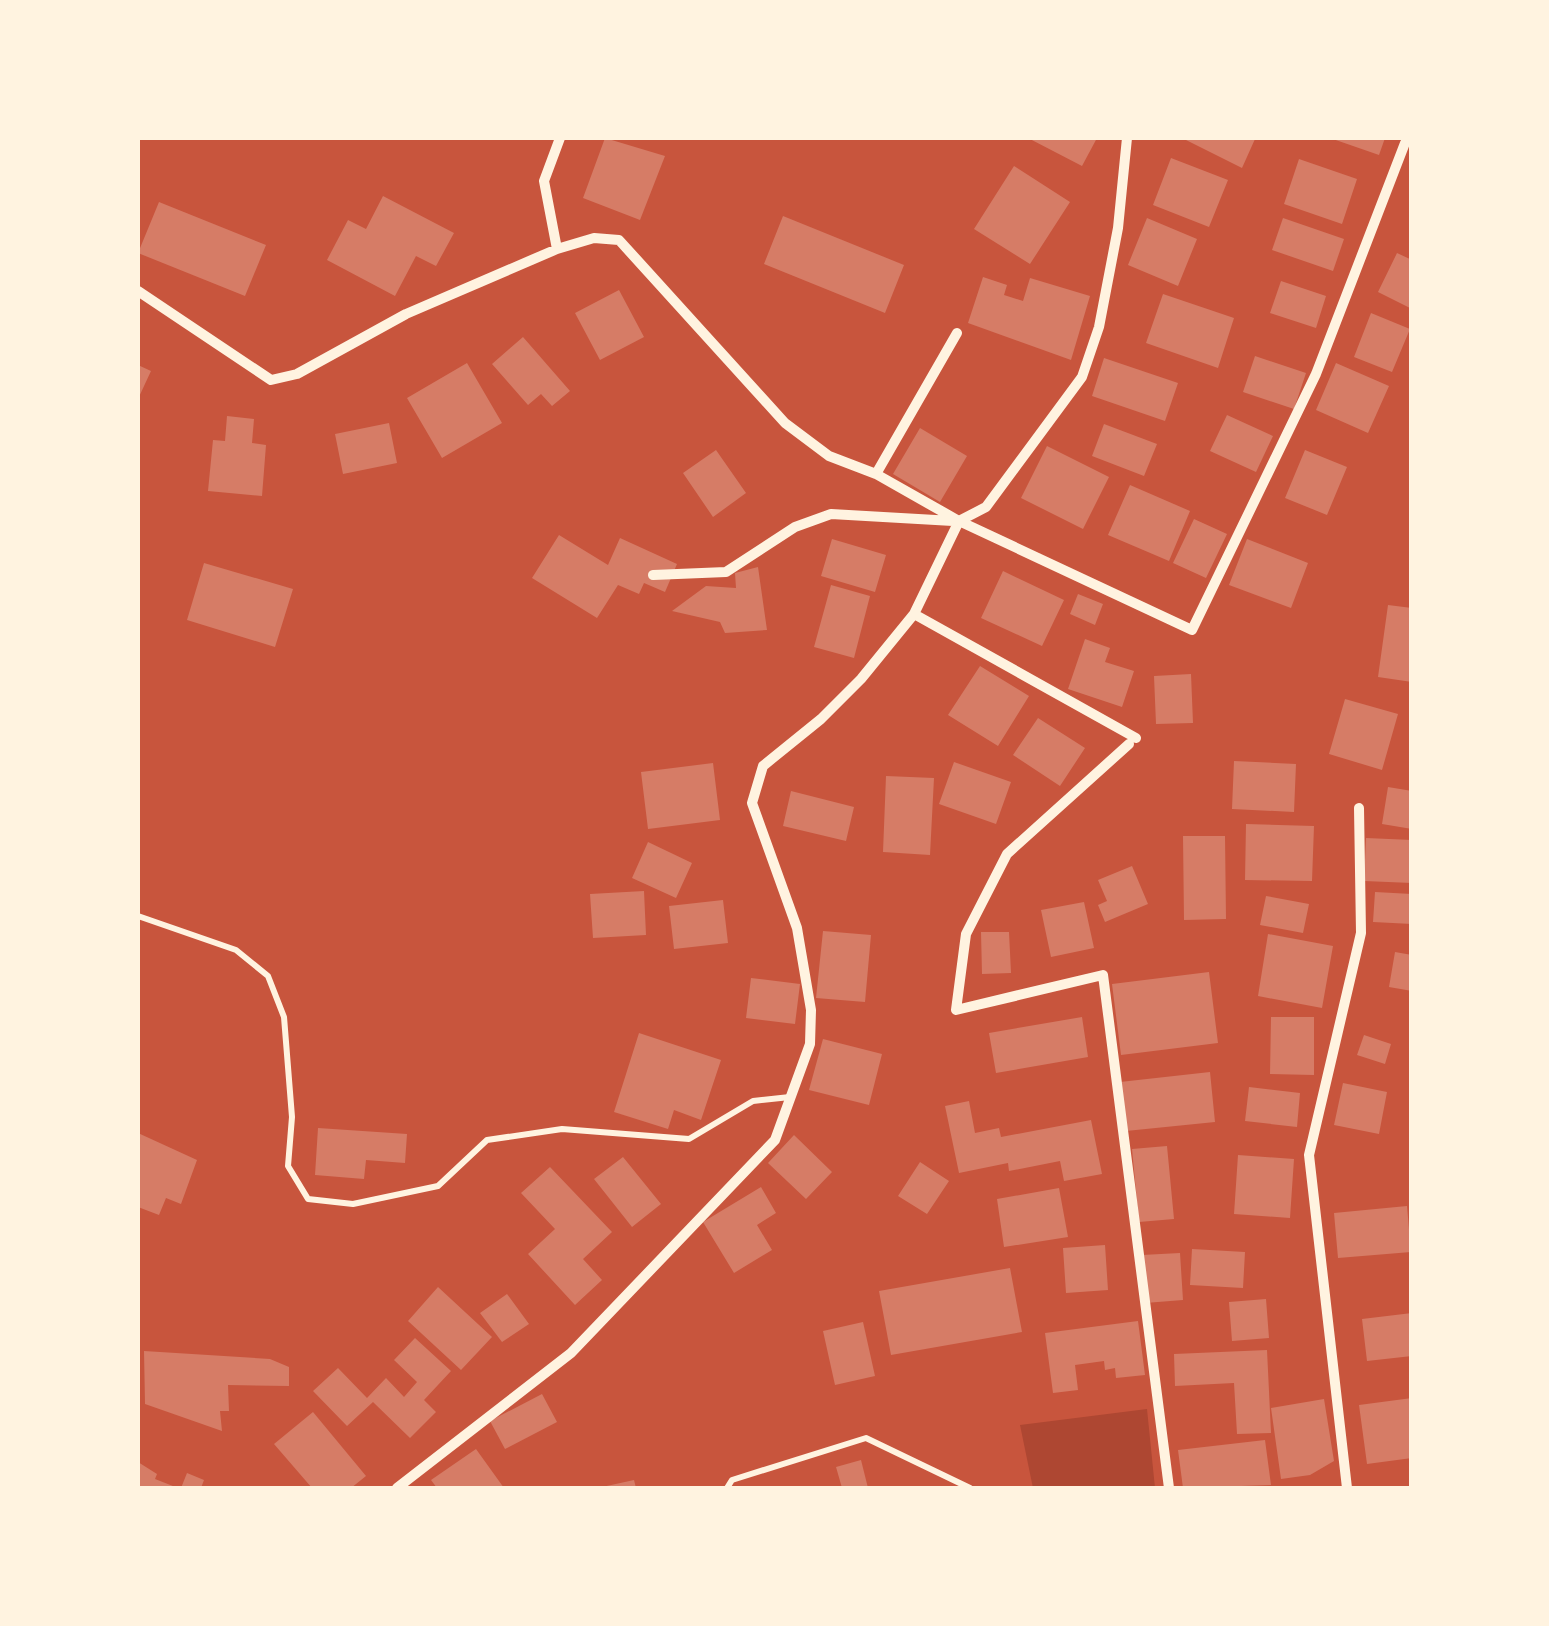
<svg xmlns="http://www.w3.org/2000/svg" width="1549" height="1626" font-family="Quicksand,sans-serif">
	<rect width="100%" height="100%" fill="#c8553d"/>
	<path fill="#ae4732" d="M1147,1409L1155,1488H1033L1020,1425Z"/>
	<path fill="#d67c66" d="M605,138L665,156L640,220L583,198Z
		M1028,138H1097L1082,166Z
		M1182,138H1253L1255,139L1242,168Z
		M1330,138H1385L1379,155Z
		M1171,158L1228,180L1209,227L1153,205Z
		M1299,159L1357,179L1342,224L1284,204Z
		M1014,166L1070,202L1030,264L974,229Z
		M383,196L454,233L436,266L416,256L395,296L327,260L348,220L366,229Z
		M159,202L266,245L245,296L138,253Z
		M783,216L904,265L885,313L764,264Z
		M1147,218L1197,239L1178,286L1128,265Z
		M1283,218L1344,239L1333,271L1272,250Z
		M1397,253L1412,260V309L1378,292Z
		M983,277L1007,285L1004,295L1023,301L1030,278L1090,296L1071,360L968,323Z
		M1281,281L1326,296L1316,328L1270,313Z
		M619,290L644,337L600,360L575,313Z
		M1163,294L1234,318L1218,368L1146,343Z
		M1371,313L1410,329L1392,372L1354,357Z
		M523,337L570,391L552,406L541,394L528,405L492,364Z
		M1255,356L1306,373L1294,409L1243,392Z
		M1104,358L1178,383L1165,421L1092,396Z
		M467,363L502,423L442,458L407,398Z
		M1336,363L1389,386L1368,433L1316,410Z
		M138,365L151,371L138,399Z
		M1227,415L1273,436L1256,472L1210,451Z
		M227,416L254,419L252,443L266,445L262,496L208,491L213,440L225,441Z
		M389,423L397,463L343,474L335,434Z
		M1104,424L1157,444L1144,476L1092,456Z
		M920,428L967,456L940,502L893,474Z
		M1047,446L1109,477L1083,529L1021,498Z
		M716,450L746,493L713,517L683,473Z
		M1305,450L1347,467L1327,515L1285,498Z
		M1130,485L1190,511L1169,561L1108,535Z
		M1194,519L1227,534L1206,578L1173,563Z
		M559,535L608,565L620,538L677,564L665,592L644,583L639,594L618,585L597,618L532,578Z
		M832,539L886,555L875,592L821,576Z
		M1247,539L1308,563L1291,608L1229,585Z
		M204,563L293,589L275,647L187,620Z
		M758,567L767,630L725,633L720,622L672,611L706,586L736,588L735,573Z
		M1003,571L1064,600L1042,646L981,618Z
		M831,585L870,596L854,658L814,647Z
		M1078,594L1103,604L1095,625L1070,614Z
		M1388,605L1412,608V682L1378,677Z
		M1085,639L1110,648L1105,662L1134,671L1122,707L1068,689Z
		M980,666L1029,696L998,746L948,715Z
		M1191,674L1193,723L1156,724L1154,676Z
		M1345,699L1398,714L1382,770L1329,754Z
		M1038,718L1085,748L1060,786L1013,755Z
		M1234,761L1296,764L1294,812L1232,809Z
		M954,762L1011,782L996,824L939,804Z
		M713,763L720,820L648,829L641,772Z
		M886,776L934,778L930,855L883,852Z
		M1388,787L1412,791V829L1382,824Z
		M791,791L854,807L846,841L783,826Z
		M1246,824L1314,826L1312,881L1245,880Z
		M1183,836H1225L1226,919L1184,920Z
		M1366,838L1412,840V883L1364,881Z
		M648,842L692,863L676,898L632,878Z
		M1132,866L1148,904L1105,922L1098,905L1107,901L1098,880Z
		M644,891L646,935L593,938L590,894Z
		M1375,892L1412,894V924L1373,922Z
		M1266,896L1309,904L1303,933L1260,925Z
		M723,900L728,943L674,949L669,906Z
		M1084,902L1094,948L1051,957L1041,910Z
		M823,931L871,935L865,1002L816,998Z
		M981,932H1009L1011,973L982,974Z
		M1268,934L1333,946L1322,1008L1258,996Z
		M1395,952L1412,955V991L1389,987Z
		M1209,972L1218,1043L1121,1055L1112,984Z
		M751,978L800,984L795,1024L746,1018Z
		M1082,1017L1088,1057L996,1073L989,1033Z
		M1271,1017H1314V1075L1270,1074Z
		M639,1033L721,1060L701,1120L674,1110L668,1129L614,1112Z
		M1364,1035L1391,1044L1385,1064L1357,1055Z
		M823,1039L882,1054L869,1105L809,1090Z
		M1210,1072L1215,1122L1126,1131L1120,1082Z
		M1343,1083L1387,1092L1379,1134L1334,1125Z
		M1249,1087L1300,1093L1297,1127L1245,1121Z
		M969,1101L975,1133L999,1128L1001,1137L1091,1120L1102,1174L1064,1181L1060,1161L1009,1171L1008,1163L959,1173L945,1106Z
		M318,1128L407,1134L405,1163L366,1160L364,1179L315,1175Z
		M138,1133L197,1160L181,1204L166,1198L159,1215L138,1207Z
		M794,1135L832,1172L806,1199L768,1163Z
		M1167,1146L1174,1219L1139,1222L1132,1149Z
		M1238,1155L1294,1159L1290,1218L1234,1214Z
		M623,1157L661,1204L632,1227L594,1179Z
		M920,1162L949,1181L927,1214L898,1196Z
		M550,1167L612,1232L583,1259L602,1280L575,1305L528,1254L555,1229L521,1193Z
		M761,1187L776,1213L757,1225L772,1250L734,1273L703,1222Z
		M1059,1188L1068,1237L1004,1247L997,1199Z
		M1407,1206L1411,1252L1338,1258L1334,1213Z
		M1105,1245L1108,1290L1066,1293L1063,1248Z
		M1192,1249L1245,1252L1243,1288L1190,1285Z
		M1180,1253L1183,1300L1145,1303L1142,1255Z
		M1010,1268L1022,1332L891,1355L879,1291Z
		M438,1287L492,1337L461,1370L408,1321Z
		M507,1294L529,1324L502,1342L480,1313Z
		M1266,1299L1269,1338L1232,1341L1229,1302Z
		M1412,1313V1356L1367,1361L1362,1319Z
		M1138,1321L1145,1375L1116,1378L1115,1368L1105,1370L1104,1361L1075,1365L1078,1390L1053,1393L1045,1333Z
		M863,1322L875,1376L835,1385L823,1331Z
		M415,1338L451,1371L424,1400L436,1412L410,1438L373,1402L347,1426L313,1391L338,1368L367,1398L386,1378L404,1397L417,1382L394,1360Z
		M1267,1350L1271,1433L1237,1434L1234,1383L1175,1386L1174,1354Z
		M144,1351L270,1359L289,1367V1386L228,1385L229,1411H220L222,1431L145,1404Z
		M542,1394L557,1422L505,1449L490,1421Z
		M1412,1398V1458L1367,1464L1359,1405Z
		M1324,1399L1334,1461L1310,1475L1281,1479L1271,1408Z
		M313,1412L366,1476L351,1488H312L274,1444Z
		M1265,1440L1271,1485L1183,1488L1178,1450Z
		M476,1449L504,1488H437L431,1480Z
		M861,1460L868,1488H842L836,1467Z
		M138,1462L157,1474L155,1479L178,1488H138Z
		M187,1473L204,1480L201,1488H181Z
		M634,1480L636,1488H602V1487Z"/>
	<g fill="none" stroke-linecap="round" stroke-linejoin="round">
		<path stroke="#fff3e0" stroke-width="6" d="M138,916L236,950L268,976L284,1017L292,1117L288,1166L308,1199L353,1204L438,1186L487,1140L562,1129L689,1139L753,1101L790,1097
			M727,1488L732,1480L866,1438L970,1488"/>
		<path stroke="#fff3e0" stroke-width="10" d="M557,249L544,181L560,138
			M138,291L271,380L297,374L406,314L557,249L594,238L619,240L785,423L829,456L876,474L959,521L1192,630L1316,374L1405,143
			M876,474L957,333
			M653,575L726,572L795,527L831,514L953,521
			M914,614L1136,738
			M1129,744L1007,854L966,934L956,1010L1103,975L1169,1488
			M397,1488L571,1353L775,1140L810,1044L811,1010L797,928L752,803L763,766L821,719L861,679L914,614L959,521L986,507L1082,377L1099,327L1118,228L1127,138
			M1347,1488L1309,1155L1361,933L1359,808"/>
	</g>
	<rect width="1549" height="1626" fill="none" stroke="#fff3e0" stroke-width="280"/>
</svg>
